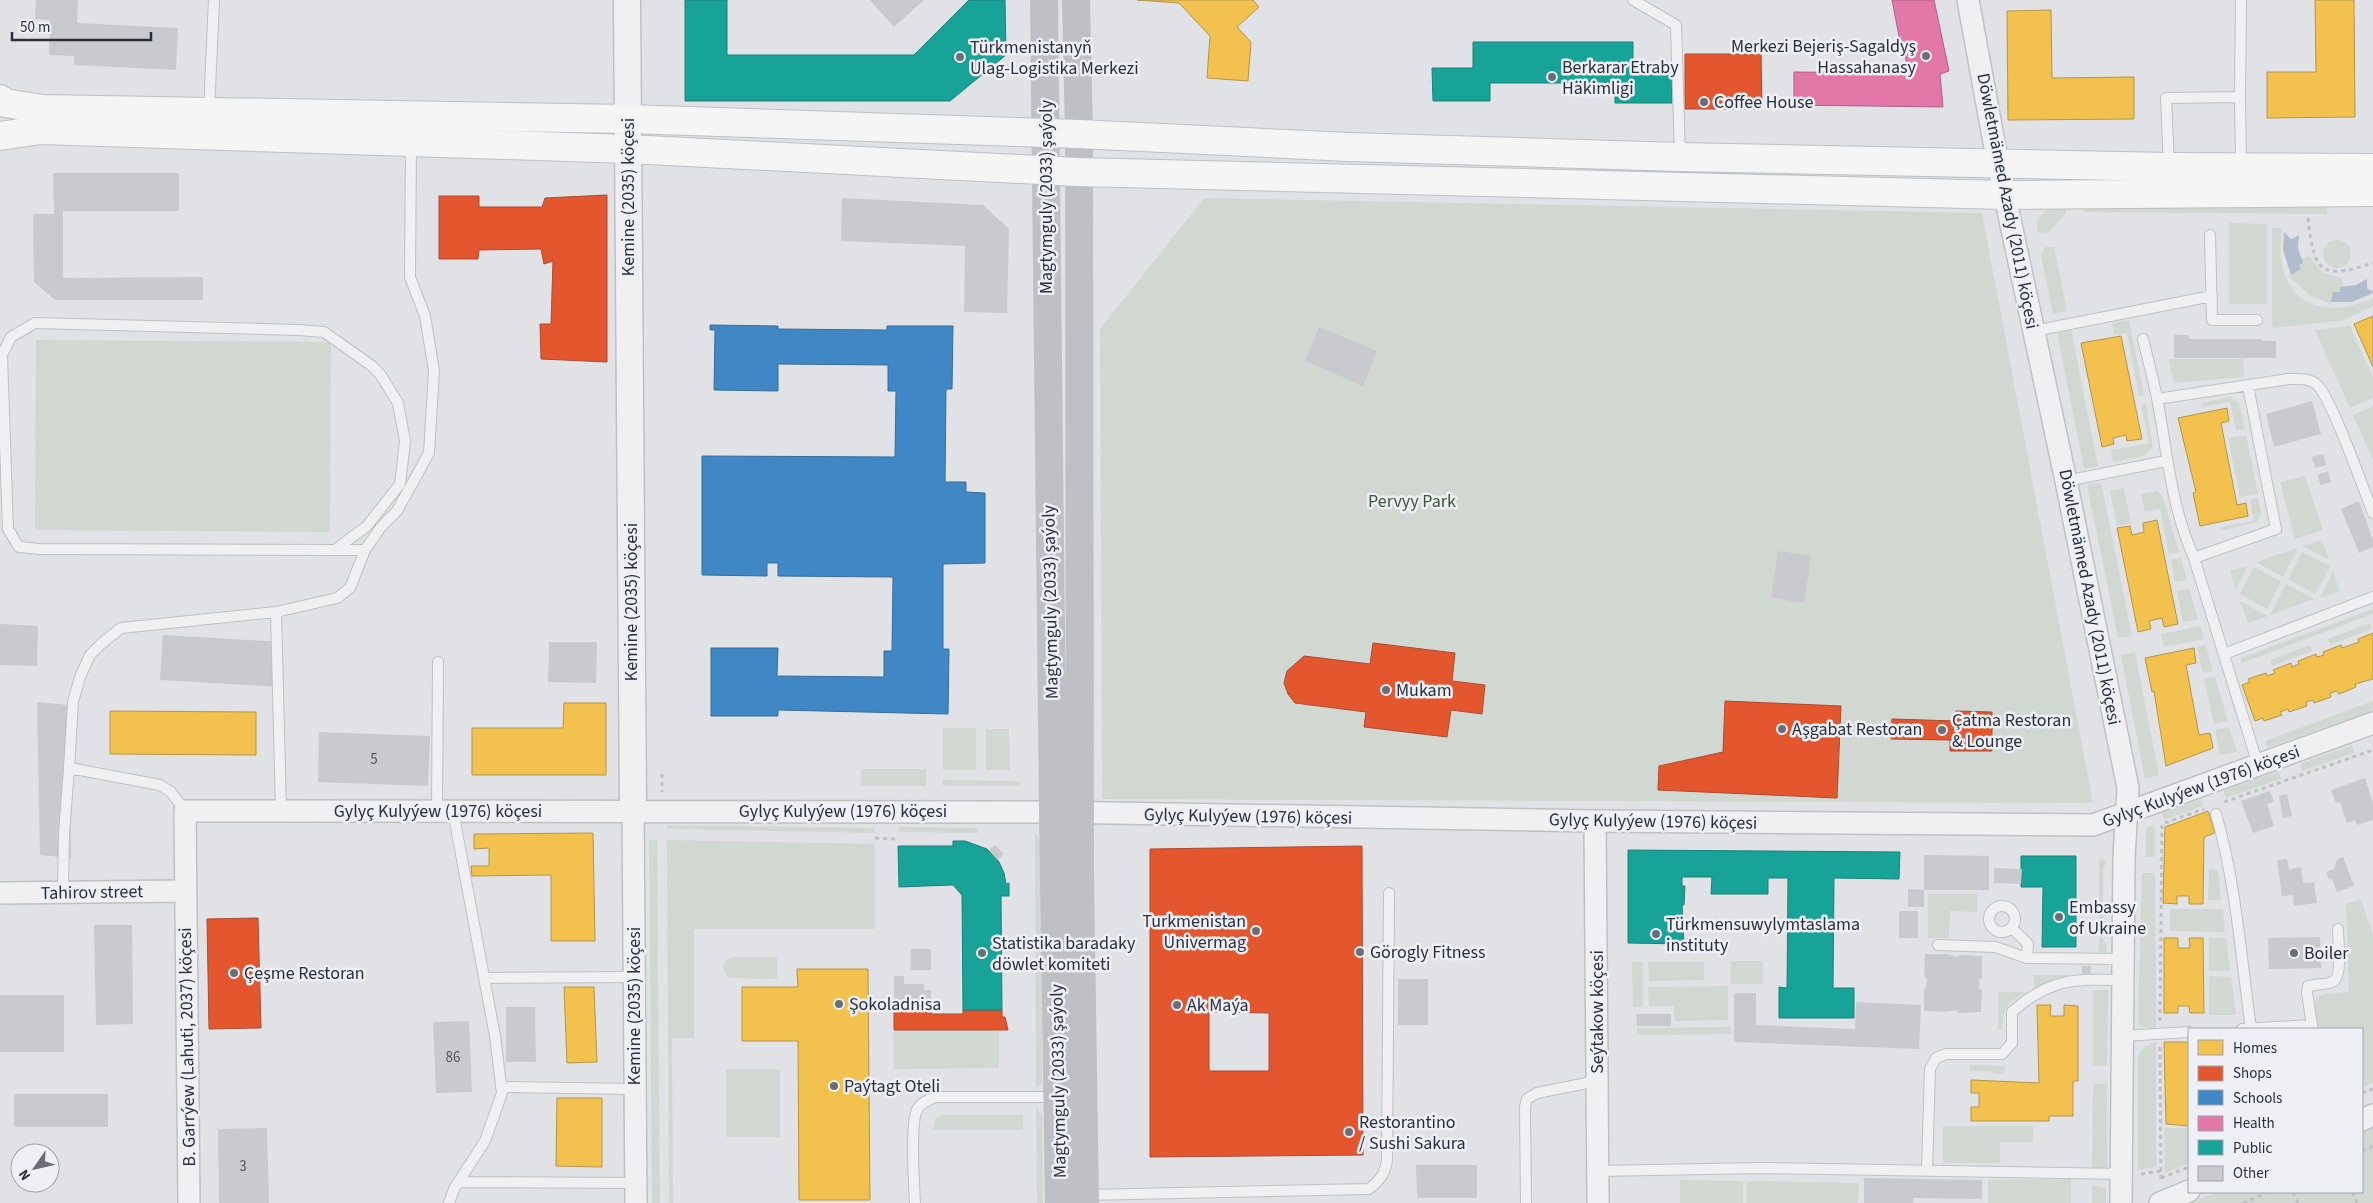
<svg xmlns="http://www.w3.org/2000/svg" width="2373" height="1203" font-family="'Source Sans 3',sans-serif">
	<rect width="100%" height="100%" fill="#e1e2e5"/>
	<path fill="#d0d8d1" d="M1204,198L1982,213L2093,803L1102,799L1100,329Z
		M2065,202L2066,213L2048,233L2037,232C2035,214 2050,206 2065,202Z
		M2084,202L2327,204V214L2083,212Z
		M2229,223L2267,224V304H2229Z
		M2272,228H2282C2272,294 2312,325 2373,298V306L2345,320L2273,328L2272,324Z
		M2323 254a14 14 0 1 1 28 0a14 14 0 1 1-28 0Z
		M2045,247H2054L2067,311L2053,314L2041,255Z
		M2309,256L2323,273L2342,278L2343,287L2340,292H2333L2331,304L2309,295L2289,276L2301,269L2299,265L2302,263L2301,259Z
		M2129,320L2144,395L2139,396L2127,333L2115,335L2112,323Z
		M2350,326L2373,378V398L2350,408L2315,330Z
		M2071,329L2098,466L2084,469L2057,332Z
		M36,340L331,342L330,532L35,530Z
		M2168,359H2243L2244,377L2174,383Z
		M2230,397L2239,403L2245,429L2236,430L2230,402L2202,407L2201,403Z
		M2146,404L2153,447L2143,456L2113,462L2111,450L2149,443L2141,405Z
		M2373,406V460L2353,415Z
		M2246,435L2258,494L2240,497L2228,438Z
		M2305,476L2323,530L2295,539L2280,482Z
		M2101,482L2132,636L2118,638L2087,485Z
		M2124,488L2131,523L2117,526L2110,491Z
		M2157,491L2162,495L2179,552L2169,554L2160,509L2145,512L2141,494Z
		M2258,498L2261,513L2257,522L2221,531L2220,527L2254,521L2250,499Z
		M2322,540L2329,560L2303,546Z
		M2298,548L2283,577L2256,562Z
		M2302,552L2330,566L2315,594L2288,579Z
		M2181,558L2187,580L2175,582L2171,560Z
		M2249,565H2248L2236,589L2230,571Z
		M2254,567L2281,582L2267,609L2240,594Z
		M2333,571L2340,591L2320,598Z
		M2286,584L2314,599L2270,615Z
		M2189,588L2198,619L2183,622L2177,591Z
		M2240,601L2268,616L2248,623Z
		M2373,609V614L2242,663L2241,658Z
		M2370,623L2372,629L2330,645L2328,639Z
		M2200,626L2204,639L2164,647L2161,634Z
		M2206,645L2213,671L2203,673L2197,647Z
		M2310,645L2312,651L2272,666L2270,660Z
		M2135,652L2159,775L2145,779L2121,655Z
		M2215,677L2228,721L2214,724L2204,679Z
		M2373,701V710L2267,748L2265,741Z
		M2229,727L2237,752L2220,755L2215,730Z
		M943,728H976V770H943Z
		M986,729H1009L1010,770H986Z
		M2352,745L2354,753L2302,771L2300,764Z
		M861,769H926V786H861Z
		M2278,771L2281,779L2226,798L2223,791Z
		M943,780L1020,781V786H943Z
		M2201,799L2203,806L2164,820L2162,812Z
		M667,825L875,828V833L667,829Z
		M899,827L978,828V833L899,832Z
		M2146,827H2155V857H2146Z
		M1035,833L1041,839L1042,1083L1036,1089Z
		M649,840H657L660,1203H652Z
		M667,840L875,844V929H694V1038H672L673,1203H669Z
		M2099,859L2107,860L2103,869V939L2107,947V953L2099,952Z
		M2209,869L2218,870L2221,900H2208Z
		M2142,873H2155L2156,1028L2143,1027L2138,1022Z
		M1928,894H1977V912L1950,911L1949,938H1928Z
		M2361,899L2373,935V1083L2362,1087V1029H2319C2311,991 2313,995 2349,992L2346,904Z
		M2170,909H2223L2225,932L2170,931Z
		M2209,938H2226L2230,971H2209Z
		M734,957H777V979L729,978C720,970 722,959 734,957Z
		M1731,961H1763V984H1731Z
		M1632,962H1643V1007H1633Z
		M1648,962H1704V980L1649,981Z
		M2034,975H2070L2052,980L2034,989Z
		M2209,976L2231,977L2236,1015H2209Z
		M1728,986V1020L1674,1021V1006H1649L1648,987Z
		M2093,990H2108L2107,1066H2093Z
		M1998,992H2029C2008,999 2003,1009 2002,1029H1998Z
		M1731,1027V1034L1637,1035V1028Z
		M893,1031H999V1068L894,1069Z
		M2156,1041V1167L2138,1170V1058L2141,1050Z
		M1970,1065L2005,1066L2004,1074H1993V1071H1969Z
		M726,1069H780V1137H726Z
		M2093,1084H2107V1169H2092Z
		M1036,1107L1042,1115L1043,1203H1037Z
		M940,1115H1023V1130H933L935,1119Z
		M1943,1126H2033V1142H2000V1163H1943Z
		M2373,1127V1203H2190L2217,1192H2362V1132Z
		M2164,1128H2189V1163L2165,1173Z
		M2071,1179V1203H1988V1180Z
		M1680,1180L1743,1181V1203H1680Z
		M1747,1181L1859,1183L1858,1203H1747Z
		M2092,1185L2106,1188V1203H2092Z"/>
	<path fill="#b1bdce" d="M2284,232L2291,239L2299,235L2298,248L2303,263L2299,265L2301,269L2291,275L2283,250Z
		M2367,279V288L2371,291L2373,290V293L2352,302H2331L2333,292H2340V287L2356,285Z"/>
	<path fill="#f2c14e" stroke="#b69549" d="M1137,0H1253L1259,7L1237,27L1251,42L1248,81L1207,78L1210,36L1179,3Z
		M2315,0H2354L2355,117L2267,118V72H2316Z
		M2051,10L2052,78L2134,77V119L2008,120L2007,11Z
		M2373,316V367L2354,324Z
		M2121,336L2142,439L2127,441L2126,435L2113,438L2114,444L2102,447L2081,343Z
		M2227,408L2229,421L2221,423L2237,505L2246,503L2248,516L2200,526L2193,493L2196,492L2178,418Z
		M2157,520L2178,624L2164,627L2162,618L2149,621L2151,629L2138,632L2117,528L2130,526L2132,535L2144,532L2143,523Z
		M2373,633V679L2355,684L2356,687L2339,694L2337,691L2330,693L2331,697L2314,703L2313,700L2306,702L2307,706L2289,712L2288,709L2280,712L2282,715L2264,721L2263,718L2255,721L2242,685L2250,682L2248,679L2266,673L2267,676L2275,673L2273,670L2291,663L2292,667L2299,664L2298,661L2316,654L2317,657L2324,655L2323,652L2341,645L2342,648L2359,642L2358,639Z
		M2194,648L2196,663L2186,665L2199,735L2210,733L2213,748L2166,766L2154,691L2152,692L2145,658Z
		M564,703H606V775H472V728H563Z
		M110,711L256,712V755L110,754Z
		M2208,811L2215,833L2204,837L2203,904H2189V896H2177V904L2163,903L2165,827Z
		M593,833L595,941H551V875L472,876L471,866H489V848L474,849V834Z
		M2164,938H2178V948H2190L2189,938H2203L2204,1013H2190L2189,1006H2178V1013H2164Z
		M797,969H868L870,1200H799L798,1041H742V987H798Z
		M564,987H594L597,1062L567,1063Z
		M2037,1005H2051L2050,1016H2064V1005L2078,1006V1081H2073V1116H2049V1121H1971V1107H1979V1093H1971V1080L2039,1083Z
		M2164,1042H2189V1126L2166,1124Z
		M557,1098H602V1167L556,1166Z"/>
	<path fill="#e4572e" stroke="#ac4b32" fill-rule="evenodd" d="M1685,54H1761L1762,109H1685Z
		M607,195V362L541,359L540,324H551L553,261L544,264L541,249L479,250L478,259H439V196H479V207H542L545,198Z
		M1373,643L1455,653L1452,681L1485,685L1482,714L1451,710L1447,737L1364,727L1366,712L1295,703L1288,694L1284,683L1287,671L1304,656L1370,664Z
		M1725,701L1841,706L1837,798L1658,790L1659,766L1723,752Z
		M1956,711L1992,712V751H1950V740L1891,739L1892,719L1956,721Z
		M1362,846L1363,1155L1150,1157V849ZM1209,1012L1269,1013V1071H1209Z
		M258,918L261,1028L209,1029L207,919Z
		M963,1010H1002V1017H1005L1008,1030H894V1011H931V1014H963Z"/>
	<path fill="#3f88c5" stroke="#386d9c" d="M710,325L778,326V329L887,330V326H953L952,389H946L945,482H966V492L985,493V563L943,564V649H949L948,714L778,710V716H711V648H778L777,676L884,677V651H892L893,577L778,576V563H767V576L702,575V456L895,457L896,391H888V365L778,364V391L714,390L715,330H710Z"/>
	<path fill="#e377a8" stroke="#ab6188" d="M1892,0H1934L1949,71L1940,74L1943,107L1794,105V72L1908,73L1903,41H1900Z"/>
	<path fill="#17a398" stroke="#1c807d" d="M685,0H727V55H914L969,0H1005L1006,55L950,101H685Z
		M1473,42H1633V71L1672,70V103H1615V83H1490V101H1433L1432,68H1473Z
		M953,841H965L987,849L999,862L1004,873L1006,884L1009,883V896H1001L1002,1010H963L962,895L953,885L899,887L898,846H953Z
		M1628,850L1900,852L1899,879L1834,878L1833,988H1854V1018H1779V987L1787,988L1788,878H1768V894H1711L1712,877H1682V886H1685L1684,905H1682L1684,944L1628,943Z
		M2021,856H2076V947H2042L2043,887H2021Z"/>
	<path fill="#c9cacd" d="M36,0H78L77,23L178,28L176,70L74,65V56L49,55L50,20L35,19Z
		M870,0H924L894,27Z
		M53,173H179V211H63V278L203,277V300H55L34,282L33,214H54Z
		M842,198L983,205L1009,229L1007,313L964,312L965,246L841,241Z
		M1319,327L1377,351L1363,386L1305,361Z
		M2174,335H2189V339H2262V341H2276V358H2174Z
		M2312,401L2321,434L2274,447L2266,414Z
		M2323,454L2326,465L2315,468L2312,457Z
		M2328,471L2331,482L2321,485L2317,475Z
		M2359,501L2373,540V547L2359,553L2341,509Z
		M1778,551L1811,556L1804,603L1771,598Z
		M0,624L38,626L37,666L0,665Z
		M163,635L282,642L280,687L160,680Z
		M549,642H597L596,683L548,682Z
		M37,702L69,705L71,858L40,855Z
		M319,732L430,736L428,786L318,782Z
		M2365,778L2373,803V820L2357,825L2355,820L2347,823L2340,802L2336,803L2331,790Z
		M2270,791L2274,802L2267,804L2274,826L2253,833L2241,801Z
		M2287,794L2292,816L2283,818L2279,796Z
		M995,845L1004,854L998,860L989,850Z
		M1924,855L1989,856V890H1924Z
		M2343,857L2354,886L2337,892L2332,879L2329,880L2326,872L2334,869L2337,859Z
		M2287,859L2289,869L2301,867L2303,883L2314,882L2317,903L2294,906L2293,895L2282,896L2277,860Z
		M1994,868L2022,869L2021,884L1994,883Z
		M1908,889L1924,890V907H1908Z
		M1899,911H1918V938H1899Z
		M94,925H132L133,1024L96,1025Z
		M2320,937L2321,968L2269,969L2268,938Z
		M911,949H931V970H911Z
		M1925,954H1947L1957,957L1960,955L1982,956V978L1979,980V988L1982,990L1981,1012L1959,1013L1956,1010L1946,1012L1924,1011V989L1926,987L1927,979L1924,976Z
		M2082,966H2091L2090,974H2082Z
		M894,976H904V984H924V990H931V1011H894Z
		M1398,979H1428V1025H1398Z
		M1734,993H1756V1025L1855,1029L1856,1002L1921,1005L1919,1049L1734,1042Z
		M0,995H64V1052H0Z
		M506,1007H535L536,1062H506Z
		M1636,1014H1671V1026H1637Z
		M469,1021L472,1092L436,1093L433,1022Z
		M14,1094H108V1127H14Z
		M267,1128L269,1203H219L218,1129Z
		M1416,1165H1477V1198H1417Z
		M1864,1178L1982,1180V1199L1913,1198V1203H1864Z"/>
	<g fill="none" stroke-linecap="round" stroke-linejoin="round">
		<g stroke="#bfc0c3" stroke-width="12">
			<path id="service" d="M1633,0L1676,25L1680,156
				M2240,97L2241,0
				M209,111L214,0
				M2169,166L2166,98L2240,97L2241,166
				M2210,235L2212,320H2257
				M2034,331L2212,296
				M2143,339C2148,359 2153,379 2157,398C2168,455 2170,503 2194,558L2258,765
				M2157,399L2289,379C2299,379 2307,378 2315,383C2330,392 2364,491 2373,513
				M2066,481L2166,461
				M335,550L367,526L400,484L405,441L398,403L380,374L372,366L324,332L299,330L35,323L11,337L2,355L8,529L19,547L40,549L335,550H365
				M2194,558L2276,529L2248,386
				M276,612L281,811
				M2224,654L2373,597
				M185,811L171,792L160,785L69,768L73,702L80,677L90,655L101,644L121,628L276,612L337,598L350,588L365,550L381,527L397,511L429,453L434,371L425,316L410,277L411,143
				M437,811L438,662
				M2216,814C2236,883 2241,957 2251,1029
				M63,892L64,835L69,768
				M1989 919a13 13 0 1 1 26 0a13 13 0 1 1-26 0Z
				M2012,928L2028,944L2027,958
				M1938,945L1995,947L2027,958L2123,959
				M485,978L634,977
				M2312,1025L2307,993L2308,986C2316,984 2325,985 2332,982C2343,979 2338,940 2338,929
				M2242,1029L2312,1025L2313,1029
				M2122,1036L2189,1032
				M501,1087L635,1089
				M1927,1170L1930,1069L1936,1058L1946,1054H2002L2012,1043V1012C2050,978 2074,979 2123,980
				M1598,1171L1760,1168L2122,1174
				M459,1182L636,1183
				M1086,1195L1369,1189C1380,1180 1385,1174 1387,1160L1389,893
				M449,1203L454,1189L485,1141L502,1093L495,1036L453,811
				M915,1203C914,1184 910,1124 917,1110C920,1103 928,1100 935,1097H1055
				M1526,1203L1525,1107L1527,1099L1537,1093L1597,1081"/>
		</g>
		<g stroke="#bfc0c3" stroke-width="24">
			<path id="minor" d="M1968,0L1998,164L2066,481L2128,788L2124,858L2121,1203
				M633,810L636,1203
				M1595,821L1598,1203
				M0,893L184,891
				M2362,1120L2373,1115
				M189,1203L185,811L1053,812L1595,821L2093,825L2373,723
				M2160,1203L2189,1191"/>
		</g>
		<g stroke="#bfc0c3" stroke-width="29">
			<path id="tertiary" d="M627,0L633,810"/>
		</g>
		<g stroke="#bdbfc3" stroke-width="30">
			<path id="primary" d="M0,99L5,103L43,109L628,119L1079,134L1348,147L1680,157L2169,167L2373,168
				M0,136L41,130L628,149L1078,172L2005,195L2373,192"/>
		</g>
		<path stroke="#bfc0c6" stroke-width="3" stroke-dasharray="4 4" stroke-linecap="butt" d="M2308,218C2314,271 2319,281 2373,263
			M662,774V792
			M2224,802L2373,750
			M875,838L895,839
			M2160,1021L2162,824L2204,809
			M2160,1047L2161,1183
			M2362,1093L2373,1089
			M2362,1151L2373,1146
			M2141,1174L2161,1171
			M2161,1178L2189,1167
			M2293,1192L2298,1203
			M2352,1192L2357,1203
			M2243,1203L2269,1192"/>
		<use href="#service" stroke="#f0f0f2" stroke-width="10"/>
		<use href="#minor" stroke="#f0f0f2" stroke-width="21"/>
		<use href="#tertiary" stroke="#f0f0f2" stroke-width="26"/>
		<path stroke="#bfc0c5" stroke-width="28" d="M1044,0L1053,812L1059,1203
			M1076,0L1079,134L1080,874L1085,1203"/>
		<use href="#primary" stroke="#f5f5f6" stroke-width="28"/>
	</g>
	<g fill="#696e78" stroke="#eef0f5" stroke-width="2">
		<circle cx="1926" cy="56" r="5"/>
		<circle cx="960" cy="57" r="5"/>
		<circle cx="1552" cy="77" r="5"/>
		<circle cx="1704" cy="102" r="5"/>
		<circle cx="1386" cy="690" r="5"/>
		<circle cx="1782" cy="729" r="5"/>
		<circle cx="1942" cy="730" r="5"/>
		<circle cx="2059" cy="917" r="5"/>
		<circle cx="1256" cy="931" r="5"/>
		<circle cx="1656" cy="934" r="5"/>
		<circle cx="1360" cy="952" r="5"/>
		<circle cx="982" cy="953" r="5"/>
		<circle cx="2294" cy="953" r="5"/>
		<circle cx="234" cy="973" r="5"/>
		<circle cx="839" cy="1004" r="5"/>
		<circle cx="1177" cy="1005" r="5"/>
		<circle cx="834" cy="1086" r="5"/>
		<circle cx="1349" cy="1132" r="5"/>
	</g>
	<g text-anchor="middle" stroke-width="5" stroke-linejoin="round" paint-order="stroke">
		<g font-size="15" fill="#525662">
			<text x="374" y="764">5</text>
			<text x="453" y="1062">86</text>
			<text x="243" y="1171">3</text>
		</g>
		<g font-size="18" fill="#292f3d" stroke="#eef0f5" text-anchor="start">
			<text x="1916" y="52" text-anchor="end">Merkezi Bejeriş-Sagaldyş<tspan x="1916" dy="21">Hassahanasy</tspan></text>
			<text x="970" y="53">Türkmenistanyň<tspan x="970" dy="21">Ulag-Logistika Merkezi</tspan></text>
			<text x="1562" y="73">Berkarar Etraby<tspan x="1562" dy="21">Häkimligi</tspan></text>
			<text x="1714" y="108">Coffee House</text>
			<text x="1396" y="696">Mukam</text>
			<text x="1952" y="726">Çatma Restoran<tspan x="1952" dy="21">&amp; Lounge</tspan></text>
			<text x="1792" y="735">Aşgabat Restoran</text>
			<text x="2069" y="913">Embassy<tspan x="2069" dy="21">of Ukraine</tspan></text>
			<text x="1246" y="927" text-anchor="end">Turkmenistan<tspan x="1246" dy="21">Univermag</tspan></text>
			<text x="1666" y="930">Türkmensuwylymtaslama<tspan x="1666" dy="21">instituty</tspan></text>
			<text x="992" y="949">Statistika baradaky<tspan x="992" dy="21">döwlet komiteti</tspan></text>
			<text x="1370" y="958">Görogly Fitness</text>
			<text x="2304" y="959">Boiler</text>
			<text x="244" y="979">Çeşme Restoran</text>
			<text x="849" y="1010">Şokoladnisa</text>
			<text x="1187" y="1011">Ak Maýa</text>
			<text x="844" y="1092">Paýtagt Oteli</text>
			<text x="1359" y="1128">Restorantino<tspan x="1359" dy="21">/ Sushi Sakura</tspan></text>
		</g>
		<g font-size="18" fill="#292f3d" stroke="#eef0f5">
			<text transform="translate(628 197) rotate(-90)" y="6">Kemine (2035) köçesi</text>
			<text transform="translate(1046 197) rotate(-90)" y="6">Magtymguly (2033) şaýoly</text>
			<text transform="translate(2008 201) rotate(79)" y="6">Döwletmämed Azady (2011) köçesi</text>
			<text transform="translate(2090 597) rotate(79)" y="6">Döwletmämed Azady (2011) köçesi</text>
			<text transform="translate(631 602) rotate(-90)" y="6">Kemine (2035) köçesi</text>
			<text transform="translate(1050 602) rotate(-91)" y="6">Magtymguly (2033) şaýoly</text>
			<text transform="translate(2201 786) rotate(-20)" y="6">Gylyç Kulyýew (1976) köçesi</text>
			<text x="438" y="817">Gylyç Kulyýew (1976) köçesi</text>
			<text x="843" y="817">Gylyç Kulyýew (1976) köçesi</text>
			<text transform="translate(1248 816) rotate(1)" y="6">Gylyç Kulyýew (1976) köçesi</text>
			<text transform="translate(1653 821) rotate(1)" y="6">Gylyç Kulyýew (1976) köçesi</text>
			<text transform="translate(92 892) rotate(-1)" y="6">Tahirov street</text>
			<text transform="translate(634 1006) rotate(-90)" y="6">Kemine (2035) köçesi</text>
			<text transform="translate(1597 1012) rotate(-90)" y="6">Seýtakow köçesi</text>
			<text transform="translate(187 1047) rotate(-91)" y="6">B. Garrýew (Lahuti, 2037) köçesi</text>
			<text transform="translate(1058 1081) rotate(-91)" y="6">Magtymguly (2033) şaýoly</text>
		</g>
		<g font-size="18" fill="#3b5738" stroke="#eef0f5">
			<text x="1412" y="507">Pervyy Park</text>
		</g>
	</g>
	<rect x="2188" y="1028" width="175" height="165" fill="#eef0f5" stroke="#9fa3ab"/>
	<rect x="2198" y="1040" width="25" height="15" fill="#f2c14e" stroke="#9fa3ab"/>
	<text x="2233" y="1053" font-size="15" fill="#292f3d">Homes</text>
	<rect x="2198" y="1066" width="25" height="15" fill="#e4572e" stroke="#9fa3ab"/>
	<text x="2233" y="1078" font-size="15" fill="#292f3d">Shops</text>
	<rect x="2198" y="1090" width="25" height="15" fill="#3f88c5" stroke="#9fa3ab"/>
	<text x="2233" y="1103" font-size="15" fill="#292f3d">Schools</text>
	<rect x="2198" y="1116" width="25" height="15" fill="#e377a8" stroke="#9fa3ab"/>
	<text x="2233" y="1128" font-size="15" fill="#292f3d">Health</text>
	<rect x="2198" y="1140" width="25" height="15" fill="#17a398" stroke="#9fa3ab"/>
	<text x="2233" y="1153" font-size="15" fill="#292f3d">Public</text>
	<rect x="2198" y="1166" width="25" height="15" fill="#c9cacd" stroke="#9fa3ab"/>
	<text x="2233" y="1178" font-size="15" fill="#292f3d">Other</text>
	<g transform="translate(35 1168) rotate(236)"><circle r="24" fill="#eef0f5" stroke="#9fa3ab"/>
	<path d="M0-4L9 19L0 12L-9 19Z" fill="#696e78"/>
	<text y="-8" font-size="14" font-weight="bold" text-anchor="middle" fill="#292f3d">N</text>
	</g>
	<path d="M12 32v8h139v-8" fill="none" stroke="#292f3d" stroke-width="2.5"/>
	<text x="20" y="32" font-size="15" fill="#292f3d" stroke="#eef0f5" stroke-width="4" paint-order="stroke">50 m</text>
</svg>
